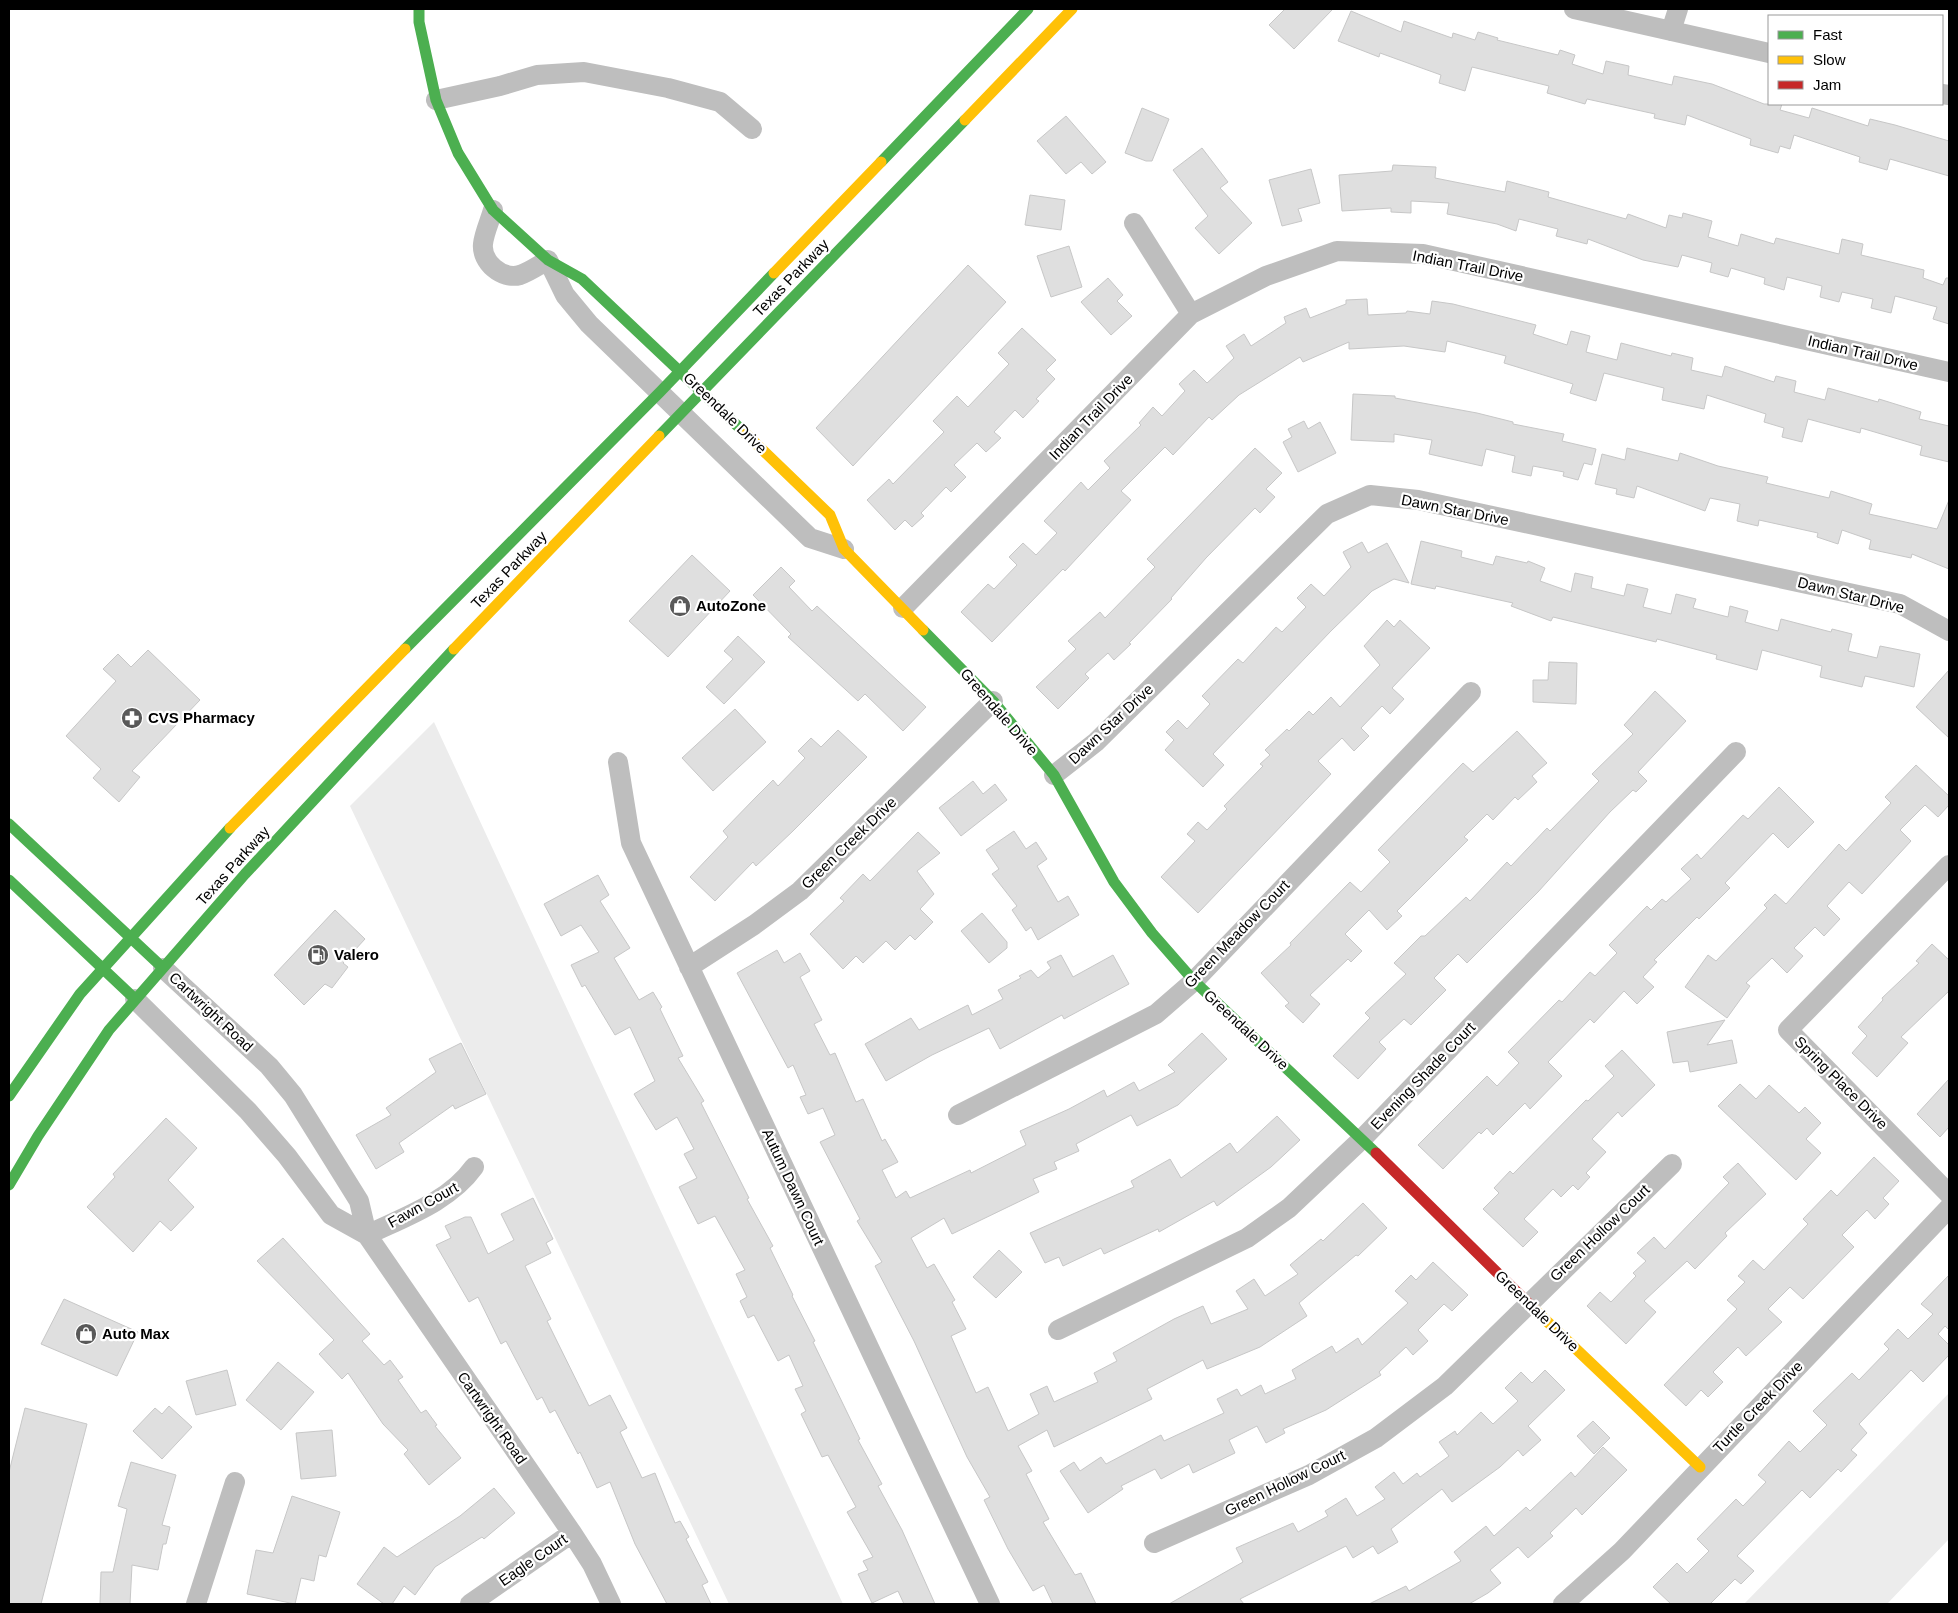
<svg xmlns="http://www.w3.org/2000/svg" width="1958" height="1613" font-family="Helvetica,sans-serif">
	<rect width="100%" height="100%" fill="#fff"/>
	<path fill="#ececec" d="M434,722L843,1604H729L350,806Z
		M1949,1393V1539L1887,1604H1744Z"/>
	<path fill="#dfdfdf" stroke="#c7c7c7" d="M1285,9H1333L1294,49L1269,25Z
		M1351,11L1401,32L1404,21L1452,38L1453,33L1475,40L1478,32L1498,38L1497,40L1558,55L1560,50L1575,55L1572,64L1603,74L1606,61L1629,66L1628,75L1672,85L1674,76L1712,84L1764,104H1782L1780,110L1809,118L1812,108L1868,126L1870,119L1895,125L1949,141V176L1890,159L1887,170L1859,162L1860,157L1794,135L1790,149L1780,146L1778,153L1750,145L1751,139L1687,115L1685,125L1654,118L1655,114L1587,99L1585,104L1547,93L1549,86L1472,67L1465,91L1439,83L1441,75L1380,53L1379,57L1338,41Z
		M1142,108L1169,119L1152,161H1146L1125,153Z
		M1066,116L1106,162L1092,174L1081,162L1066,174L1037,141Z
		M1202,148L1228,182L1220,188L1252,223L1219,254L1195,228L1208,216L1173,170Z
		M1393,165L1436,167L1435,178L1505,192L1507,181L1549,192L1548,197L1626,219L1628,214L1666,228L1669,215L1682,218L1683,213L1712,221L1708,237L1738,246L1741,234L1774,244L1776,238L1839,254L1842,239L1863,244L1861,255L1924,270L1923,278L1943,285L1946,278H1949V324L1933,319L1937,307L1895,296L1891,313L1871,308L1873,299L1842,292L1839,302L1820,297L1822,286L1787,277L1784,290L1764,284L1765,278L1731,268L1728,277L1710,272L1712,263L1682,255L1678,267L1643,260L1588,239L1587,244L1556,236L1558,229L1519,219L1516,231L1497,224L1447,214L1449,203L1411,201V213L1391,212V208L1342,211L1339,175L1392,171Z
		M1311,169L1320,203L1298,209L1302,221L1282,226L1269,180Z
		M1030,195L1065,200L1061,230L1025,225Z
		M1069,246L1082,287L1051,297L1037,256Z
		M968,265L1006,302L853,466L816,428Z
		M1108,278L1123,295L1117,301L1132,316L1111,335L1081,302Z
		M1367,299L1368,315L1406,313L1407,311L1430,314L1432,301L1453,304L1536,325L1533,334L1567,345L1571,331L1590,336L1586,352L1617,360L1621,343L1671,356L1672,353L1693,358L1691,370L1722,377L1725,366L1774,382L1776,376L1796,381L1794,392L1825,400L1828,388L1878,402L1879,399L1921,412L1919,419L1949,426V462L1920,455L1922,446L1861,428L1860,433L1808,419L1802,442L1782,437L1784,428L1764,422L1766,414L1707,395L1704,409L1662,400L1664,388L1604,373L1596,401L1570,393L1573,384L1504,363L1506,356L1447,341L1445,352L1404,346L1349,349V342L1303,362L1300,357L1239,395L1212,420L1209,417L1173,455L1165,447L1121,491L1131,500L1065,571L1063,569L992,642L961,612L988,584L994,589L1017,565L1009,557L1023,543L1036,555L1057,533L1044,521L1081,482L1088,490L1110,468L1104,461L1141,425L1139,423L1153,407L1162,416L1185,391L1179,384L1194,370L1207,383L1234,358L1226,346L1244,334L1251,346L1286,323L1284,317L1306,308L1310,318L1346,304V300Z
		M1022,328L1056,360L1046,370L1055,379L1036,399L1039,401L1023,418L1015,410L994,432L1001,438L986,452L977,443L954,465L966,477L951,492L946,487L921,513L924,516L912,527L905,520L895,530L867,500L889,479L893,484L944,432L933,421L957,396L968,407L1009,364L998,353Z
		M1353,394L1395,396V398L1477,413L1513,422V424L1564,434L1562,441L1596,449L1592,465L1584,463L1578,480L1563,476L1564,472L1533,466L1531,476L1512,472L1515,456L1486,449L1482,466L1429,454L1432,440L1394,434V442L1351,440Z
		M1304,421L1308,429L1320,422L1336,453L1298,472L1283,442L1292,437L1288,429Z
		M1255,448L1282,473L1266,489L1275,497L1260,513L1255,508L1206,558L1171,598L1172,599L1129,643L1131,644L1114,660L1108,653L1085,674L1089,678L1058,709L1036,687L1076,649L1068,641L1100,612L1105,618L1155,567L1147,559Z
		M1627,448L1678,461L1680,453L1718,466L1768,477L1766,483L1829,498L1831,491L1872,504L1869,514L1937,529L1949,500V569L1912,554L1911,558L1869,549L1871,540L1842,530L1838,544L1817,537L1818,533L1759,520L1758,526L1737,521L1740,504L1710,498L1705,511L1637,486L1634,498L1616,494L1617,489L1595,484L1602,454L1625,460Z
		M1421,541L1462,551L1461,557L1493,565L1496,556L1527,563L1528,561L1545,568L1540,581L1571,592L1575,573L1593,577L1591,588L1624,596L1627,584L1648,589L1643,607L1671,614L1676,594L1696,599L1693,608L1728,617L1730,606L1748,611L1745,622L1778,631L1781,619L1831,632L1832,629L1852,634L1848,651L1877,658L1880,646L1920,654L1914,687L1865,676L1862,687L1820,677L1822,666L1762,650L1757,670L1716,659L1717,655L1657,639L1656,642L1553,617L1551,621L1511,606L1513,603L1436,586L1435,589L1411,584Z
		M1362,542L1368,553L1387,543L1409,583L1394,579L1372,591L1331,631L1213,754L1224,765L1203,787L1165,750L1174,740L1166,732L1178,720L1187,729L1210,704L1202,696L1238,659L1243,663L1276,627L1282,632L1306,607L1297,598L1311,584L1324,596L1351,567L1343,552Z
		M692,555L730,591L668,657L629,621Z
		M781,567L795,581L789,587L812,611L817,606L926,707L903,731L865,694L858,701L822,668L788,637L791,634L753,595Z
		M1387,620L1394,627L1400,620L1430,648L1392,688L1404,699L1390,714L1382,706L1361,728L1369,736L1354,751L1342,738L1318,761L1331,774L1198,913L1161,877L1195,841L1187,834L1198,822L1207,830L1227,809L1224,806L1263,766L1260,764L1270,755L1265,750L1287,729L1289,731L1309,711L1313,715L1331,697L1340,707L1380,665L1364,646Z
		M738,636L765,662L724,704L706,687L733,659L724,651Z
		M148,650L200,700L132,771L140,777L119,802L93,778L101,769L66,736L116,681L103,669L118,654L131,667Z
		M1549,662L1577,663L1576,704L1533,702V680H1548Z
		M1949,670V738L1916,707Z
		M1655,691L1686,721L1638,772L1647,781L1636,792L1633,790L1610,812L1538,892L1467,963L1458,954L1434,978L1446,990L1411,1025L1404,1019L1379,1042L1386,1049L1358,1079L1333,1056L1370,1018L1365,1013L1406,974L1394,963L1421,936H1425L1466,897L1470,901L1507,862L1511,866L1547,828L1550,831L1599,781L1592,774L1633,734L1624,725Z
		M735,709L766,742L713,791L682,758Z
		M838,730L867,757L793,831L756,866L753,862L715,901L690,877L728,837L723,831L757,796L773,780L778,786L805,758L798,751L811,738L821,747Z
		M1517,731L1547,763L1532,776L1537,782L1518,800L1515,797L1493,820L1487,814L1464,837L1468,840L1397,911L1402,916L1387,930L1369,910L1345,934L1362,951L1351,962L1348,959L1310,995L1320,1004L1303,1023L1285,1006L1289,1003L1261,973L1291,945L1290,943L1350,882L1361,892L1390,862L1378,850L1463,763L1473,772Z
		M1916,765L1949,796V805L1938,817L1925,805L1900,830L1911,841L1862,894L1849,882L1827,906L1840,919L1824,936L1815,927L1794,948L1803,956L1787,973L1772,958L1746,983L1750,986L1727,1018L1685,987L1708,955L1716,961L1767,908L1764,905L1775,894L1786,904L1839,844L1846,851L1891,803L1885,797Z
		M973,781L983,794L995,784L1007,800L961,836L939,808Z
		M1779,787L1814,822L1788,848L1773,833L1725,883L1730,888L1699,919L1697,917L1654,960L1657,962L1643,977L1654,987L1637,1004L1624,991L1594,1023L1590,1019L1548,1062L1562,1076L1530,1109L1525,1103L1493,1135L1487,1128L1481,1134L1479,1132L1443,1169L1418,1145L1487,1076L1497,1086L1519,1063L1508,1052L1559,1000L1562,1002L1590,972L1595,976L1617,953L1609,945L1647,906L1651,910L1662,899L1666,902L1691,879L1681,869L1697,854L1701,859L1743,815L1748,819Z
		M1014,831L1026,849L1036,842L1047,859L1037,866L1058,902L1068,896L1079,915L1038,940L1031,927L1026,931L1012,910L1017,906L992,874L999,869L986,850Z
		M918,832L940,853L917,871L934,894L920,909L933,922L915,940L910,935L895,950L886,941L863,963L856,956L843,969L810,934L844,901L840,898L863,874L870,881Z
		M598,875L609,895L600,901L630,948L614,958L639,1000L653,992L662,1007L660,1009L683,1056L678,1058L704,1101L701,1103L749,1198L747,1199L773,1246L770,1248L793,1295L792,1296L815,1341L813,1342L860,1439L858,1440L882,1484L878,1486L902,1530L935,1604H904L898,1591L872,1603L858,1574L868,1570L863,1561L873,1557L847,1512L856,1507L828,1455L822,1457L801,1414L806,1411L795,1389L803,1386L789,1355L778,1361L754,1315L748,1318L740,1301L747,1297L736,1274L745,1270L715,1216L698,1224L679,1187L697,1178L684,1154L694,1149L677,1117L656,1130L634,1094L655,1081L630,1027L615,1035L585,985L582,987L571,965L599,952L581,925L561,936L544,904Z
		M335,910L365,939L343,963L348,967L332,988L325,984L304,1005L274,975Z
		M982,913L1007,942V948L989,963L961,931Z
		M1932,944L1949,960V991L1901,1037L1908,1043L1877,1077L1852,1053L1867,1036L1858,1027L1883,1000L1882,998L1919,963L1916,961Z
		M777,950L784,963L800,953L810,971L800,977L822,1020L814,1024L830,1055L835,1053L856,1102L863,1099L882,1141L885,1139L898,1162L882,1170L896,1198L906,1191L910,1198L970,1170L971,1173L1026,1145L1020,1131L1069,1109L1104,1090L1107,1097L1134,1082L1139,1091L1175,1072L1168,1065L1202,1033L1227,1059L1178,1105L1137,1126L1131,1115L1076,1144L1079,1151L1054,1162L1057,1169L1033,1179L1039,1192L952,1234L944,1218L911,1238L927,1268L934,1264L955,1300L952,1302L966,1329L951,1336L976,1393L988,1387L1008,1431L1039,1414L1030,1394L1047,1386L1054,1402L1098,1382L1094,1373L1117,1361L1113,1353L1174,1319L1203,1306L1211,1324L1248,1309L1236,1291L1254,1279L1265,1296L1298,1274L1290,1265L1321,1239L1323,1241L1363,1203L1387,1228L1358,1256L1356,1255L1299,1303L1307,1316L1260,1347L1207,1369L1203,1360L1147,1389L1152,1399L1054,1447L1047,1430L1018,1446L1032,1471L1026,1474L1049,1519L1043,1522L1075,1575L1081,1573L1096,1604H1053L1044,1585L1033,1591L1008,1549L984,1500L990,1497L967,1457L914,1341L875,1266L882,1262L857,1221L860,1219L820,1142L835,1135L823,1108L808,1114L800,1097L806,1095L793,1065L788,1068L737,973Z
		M1061,955L1073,977L1113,955L1129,984L1064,1019L1062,1015L1000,1049L989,1028L932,1055L886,1081L865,1044L911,1018L919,1030L968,1005L972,1015L1003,999L998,990L1021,978L1019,976L1031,970L1038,978L1051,968L1047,962Z
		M1725,1020L1707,1045L1732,1040L1737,1063L1690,1072L1688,1061L1673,1063L1667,1032Z
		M461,1043L486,1094L455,1109L453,1105L399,1143L404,1152L376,1169L356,1135L391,1115L386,1108L436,1072L429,1059Z
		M1622,1050L1655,1085L1622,1117L1618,1112L1592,1139L1606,1152L1586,1173L1590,1177L1578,1190L1573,1185L1561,1197L1553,1189L1524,1219L1538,1232L1523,1247L1483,1209L1499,1193L1494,1188L1510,1171L1513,1174L1586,1100L1588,1101L1614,1076L1605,1066Z
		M1949,1079V1127L1940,1137L1917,1114Z
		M1740,1084L1756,1099L1769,1085L1799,1113L1805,1107L1821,1123L1806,1139L1821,1153L1796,1180L1718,1106Z
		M1277,1116L1300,1140L1271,1167L1217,1206L1214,1201L1159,1232L1158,1229L1104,1254L1101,1248L1063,1266L1059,1257L1045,1263L1030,1233L1134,1187L1131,1181L1170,1159L1181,1178L1230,1143L1237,1153Z
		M166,1118L197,1148L168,1180L194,1207L171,1231L160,1221L133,1252L87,1207L115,1177L113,1174Z
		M1874,1157L1899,1181L1883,1198L1889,1204L1875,1219L1867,1210L1842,1235L1854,1247L1803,1299L1790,1287L1768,1309L1782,1322L1746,1356L1738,1347L1713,1372L1723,1382L1708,1397L1701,1390L1686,1406L1664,1385L1737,1309L1727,1300L1745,1282L1738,1276L1753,1260L1764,1270L1808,1224L1803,1219L1831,1190L1837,1196Z
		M1738,1163L1766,1194L1725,1233L1727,1236L1695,1269L1687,1261L1644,1301L1656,1312L1626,1344L1587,1306L1600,1292L1611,1302L1636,1276L1633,1273L1646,1261L1637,1253L1654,1237L1665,1249L1729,1183L1723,1177Z
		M533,1198L553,1239L546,1243L551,1253L525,1266L551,1319L547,1321L589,1406L610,1395L627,1428L620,1432L642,1478L655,1473L675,1523L680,1521L689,1537L686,1539L708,1582L702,1585L711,1604H667L635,1544L610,1482L597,1488L580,1452L578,1454L555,1410L550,1413L542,1397L537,1400L506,1341L501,1344L478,1297L469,1302L436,1245L451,1238L445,1226L465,1217H471L488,1254L514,1240L501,1214Z
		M283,1238L370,1334L362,1341L384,1365L390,1360L403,1377L398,1380L421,1413L426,1410L437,1425L435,1426L461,1458L429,1485L404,1454L408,1450L383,1424L348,1373L342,1379L319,1354L334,1340L257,1261Z
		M999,1250L1022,1272L996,1298L973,1277Z
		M1433,1262L1468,1295L1452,1311L1444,1304L1418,1330L1428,1341L1413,1355L1406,1347L1379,1372L1381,1375L1326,1410L1283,1429L1285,1433L1266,1443L1257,1426L1229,1440L1235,1453L1193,1473L1189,1464L1161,1479L1155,1469L1121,1486L1123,1489L1088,1513L1060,1471L1074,1462L1080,1471L1101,1457L1106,1464L1161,1435L1164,1441L1224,1413L1217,1399L1237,1389L1241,1396L1261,1385L1265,1394L1296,1379L1292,1370L1332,1346L1336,1353L1358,1338L1362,1345L1408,1303L1395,1291L1411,1275L1416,1280Z
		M1949,1275V1330L1945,1326L1938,1334L1949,1345V1355L1923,1382L1911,1370L1859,1424L1867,1433L1851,1450L1857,1455L1841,1472L1838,1469L1810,1498L1802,1490L1737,1556L1754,1571L1741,1584L1735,1579L1710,1604H1671L1653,1587L1677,1563L1687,1573L1709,1551L1697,1539L1736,1499L1743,1506L1766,1482L1758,1475L1789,1441L1800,1452L1827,1425L1813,1411L1852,1373L1859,1380L1889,1349L1884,1344L1898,1329L1908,1339L1933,1314L1921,1304Z
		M64,1299L138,1332L117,1376L41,1344Z
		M278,1362L314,1392L281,1430L246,1400Z
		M227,1370L236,1405L196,1415L186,1381Z
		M1545,1370L1565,1390L1528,1426L1541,1440L1523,1456L1518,1450L1500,1467L1452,1502L1442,1489L1391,1529L1398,1542L1378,1554L1373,1546L1353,1558L1346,1546L1240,1599L1244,1604H1169L1243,1562L1236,1548L1293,1523L1298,1532L1328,1516L1325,1511L1346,1498L1357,1516L1385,1499L1375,1487L1394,1472L1403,1484L1417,1473L1420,1477L1449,1456L1439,1442L1455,1431L1457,1435L1481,1412L1493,1424L1518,1401L1505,1388L1521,1372L1532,1383Z
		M169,1406L192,1427L162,1459L133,1431L155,1408L162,1414Z
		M25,1408L87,1424L41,1604H9V1472Z
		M1593,1421L1610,1438L1594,1454L1577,1436Z
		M332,1430L336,1476L301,1479L296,1433Z
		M1603,1447L1627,1470L1582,1515L1576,1508L1550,1533L1553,1536L1528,1558L1518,1547L1490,1570L1501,1583L1488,1593L1469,1604H1369L1406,1586L1409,1591L1461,1561L1454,1552L1486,1526L1494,1536L1526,1507L1530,1511L1571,1472L1575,1477Z
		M131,1462L176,1475L162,1525L170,1527L166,1544H163L158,1570L132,1565L130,1604H100L101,1572H113L127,1509L118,1506Z
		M494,1488L515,1513L484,1539L482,1537L435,1567L415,1595L404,1586L392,1604H384L357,1584L384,1547L397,1557L460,1516Z
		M292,1496L340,1512L326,1557L319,1555L314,1581L301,1578L295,1604L247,1594L256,1550L273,1553Z"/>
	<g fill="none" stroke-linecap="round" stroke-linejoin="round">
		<path stroke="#bebebe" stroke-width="20" d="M1574,9L1769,53
			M1671,31L1678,9
			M1942,94L1949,95
			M436,100L500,86L537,75L584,72L668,88L720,102L752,129
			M493,210C490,221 484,233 483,244C481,262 502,280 520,275C529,272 539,265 548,260L565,295L589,324L810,538L844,549
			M1134,223L1191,314
			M903,608L1191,314L1266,276L1337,251L1423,254L1949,372
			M618,762L631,843L990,1604
			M1054,775L1096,742L1327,514L1370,495L1418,500L1900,604L1949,631
			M1949,865L1788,1030L1949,1194
			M689,967L754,925L800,891L993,701
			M163,968L269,1066L293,1095L359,1201L367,1235L572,1533L592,1564L611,1604
			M135,999L248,1111L287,1156L331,1215L367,1235
			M958,1115L1156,1014L1194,981L1471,692
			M367,1235C404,1217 449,1202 474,1167
			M1058,1330L1247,1238L1289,1208L1362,1139L1736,752
			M1154,1543L1309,1475L1376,1438L1445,1386L1672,1164
			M196,1604L235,1482
			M470,1604L572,1533
			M1563,1604L1622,1551L1949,1208"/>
		<path stroke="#4caf50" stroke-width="11" d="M419,9V22L436,100L458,153L493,210L548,260L582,279L746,434
			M881,162L1028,9
			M659,436L965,120
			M923,630L993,701L1054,775L1114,882L1152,933L1194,981L1376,1153
			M405,649L660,392L774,273
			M9,824L163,968
			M9,880L135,999
			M9,1096L80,994L230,828
			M9,1185L38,1136L109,1030L245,874L454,649"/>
		<path stroke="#ffc107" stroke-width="11" d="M965,120L1072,9
			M774,273L881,162
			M746,434L830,515L844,549L923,630
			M454,649L659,436
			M230,828L405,649
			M1533,1308L1700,1467"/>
		<path stroke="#c62828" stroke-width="11" d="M1376,1153L1533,1308"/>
	</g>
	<defs>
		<g id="shop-disc" transform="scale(1.125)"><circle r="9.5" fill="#595959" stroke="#fff"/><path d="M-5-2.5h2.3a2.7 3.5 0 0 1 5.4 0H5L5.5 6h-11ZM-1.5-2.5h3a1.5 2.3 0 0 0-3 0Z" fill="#fff"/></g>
		<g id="pharmacy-disc" transform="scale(1.125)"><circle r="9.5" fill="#595959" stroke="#fff"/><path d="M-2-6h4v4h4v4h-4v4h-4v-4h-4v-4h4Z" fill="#fff"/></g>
		<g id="fuel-disc" transform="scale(1.125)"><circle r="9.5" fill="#595959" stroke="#fff"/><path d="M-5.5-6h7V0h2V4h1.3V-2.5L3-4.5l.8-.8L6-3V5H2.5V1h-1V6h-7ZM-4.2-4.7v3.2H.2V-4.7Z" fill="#fff"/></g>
	</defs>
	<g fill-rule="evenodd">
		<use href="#shop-disc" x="680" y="606"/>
		<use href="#pharmacy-disc" x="132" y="718"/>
		<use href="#fuel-disc" x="318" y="955"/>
		<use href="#shop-disc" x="86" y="1334"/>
	</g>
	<g text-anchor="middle" stroke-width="4.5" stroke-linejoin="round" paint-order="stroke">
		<g font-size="15" fill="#000" stroke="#fff">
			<text transform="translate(1468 266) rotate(11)" y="5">Indian Trail Drive</text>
			<text transform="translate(791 278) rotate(-46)" y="5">Texas Parkway</text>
			<text transform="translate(1863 353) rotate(13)" y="5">Indian Trail Drive</text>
			<text transform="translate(725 413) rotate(44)" y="5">Greendale Drive</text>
			<text transform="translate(1091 417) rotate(-46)" y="5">Indian Trail Drive</text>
			<text transform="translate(1455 510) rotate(11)" y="5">Dawn Star Drive</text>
			<text transform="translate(509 570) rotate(-46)" y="5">Texas Parkway</text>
			<text transform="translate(1851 595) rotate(14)" y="5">Dawn Star Drive</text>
			<text transform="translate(999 712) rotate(49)" y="5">Greendale Drive</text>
			<text transform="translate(1111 724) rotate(-43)" y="5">Dawn Star Drive</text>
			<text transform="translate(849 843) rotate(-44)" y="5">Green Creek Drive</text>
			<text transform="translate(233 866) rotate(-48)" y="5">Texas Parkway</text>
			<text transform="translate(1237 934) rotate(-46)" y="5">Green Meadow Court</text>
			<text transform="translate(211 1012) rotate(43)" y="5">Cartwright Road</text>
			<text transform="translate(1246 1030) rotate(43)" y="5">Greendale Drive</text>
			<text transform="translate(1423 1076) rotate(-46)" y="5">Evening Shade Court</text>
			<text transform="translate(1841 1083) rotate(45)" y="5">Spring Place Drive</text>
			<text transform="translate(793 1187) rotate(65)" y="5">Autum Dawn Court</text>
			<text transform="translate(423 1205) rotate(-29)" y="5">Fawn Court</text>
			<text transform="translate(1600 1233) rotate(-44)" y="5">Green Hollow Court</text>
			<text transform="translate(1537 1311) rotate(44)" y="5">Greendale Drive</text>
			<text transform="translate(1758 1407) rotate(-46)" y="5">Turtle Creek Drive</text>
			<text transform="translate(492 1418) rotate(55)" y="5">Cartwright Road</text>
			<text transform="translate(1285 1483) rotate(-26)" y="5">Green Hollow Court</text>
			<text transform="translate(533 1560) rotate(-35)" y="5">Eagle Court</text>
		</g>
		<g font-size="15" font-weight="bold" fill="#000" stroke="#fff" text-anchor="start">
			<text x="696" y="611">AutoZone</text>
			<text x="148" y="723">CVS Pharmacy</text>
			<text x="334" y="960">Valero</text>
			<text x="102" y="1339">Auto Max</text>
		</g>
	</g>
	<rect width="1958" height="1613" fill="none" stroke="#000000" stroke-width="20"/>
	<rect x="1768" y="15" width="175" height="90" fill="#ffffff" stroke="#999999"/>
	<rect x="1778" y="31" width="25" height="8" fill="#4caf50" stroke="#999999"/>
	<text x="1813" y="40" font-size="15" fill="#000000">Fast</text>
	<rect x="1778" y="56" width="25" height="8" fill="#ffc107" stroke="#999999"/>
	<text x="1813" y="65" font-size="15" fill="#000000">Slow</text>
	<rect x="1778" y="81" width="25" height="8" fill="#c62828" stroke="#999999"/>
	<text x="1813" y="90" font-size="15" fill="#000000">Jam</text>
</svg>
